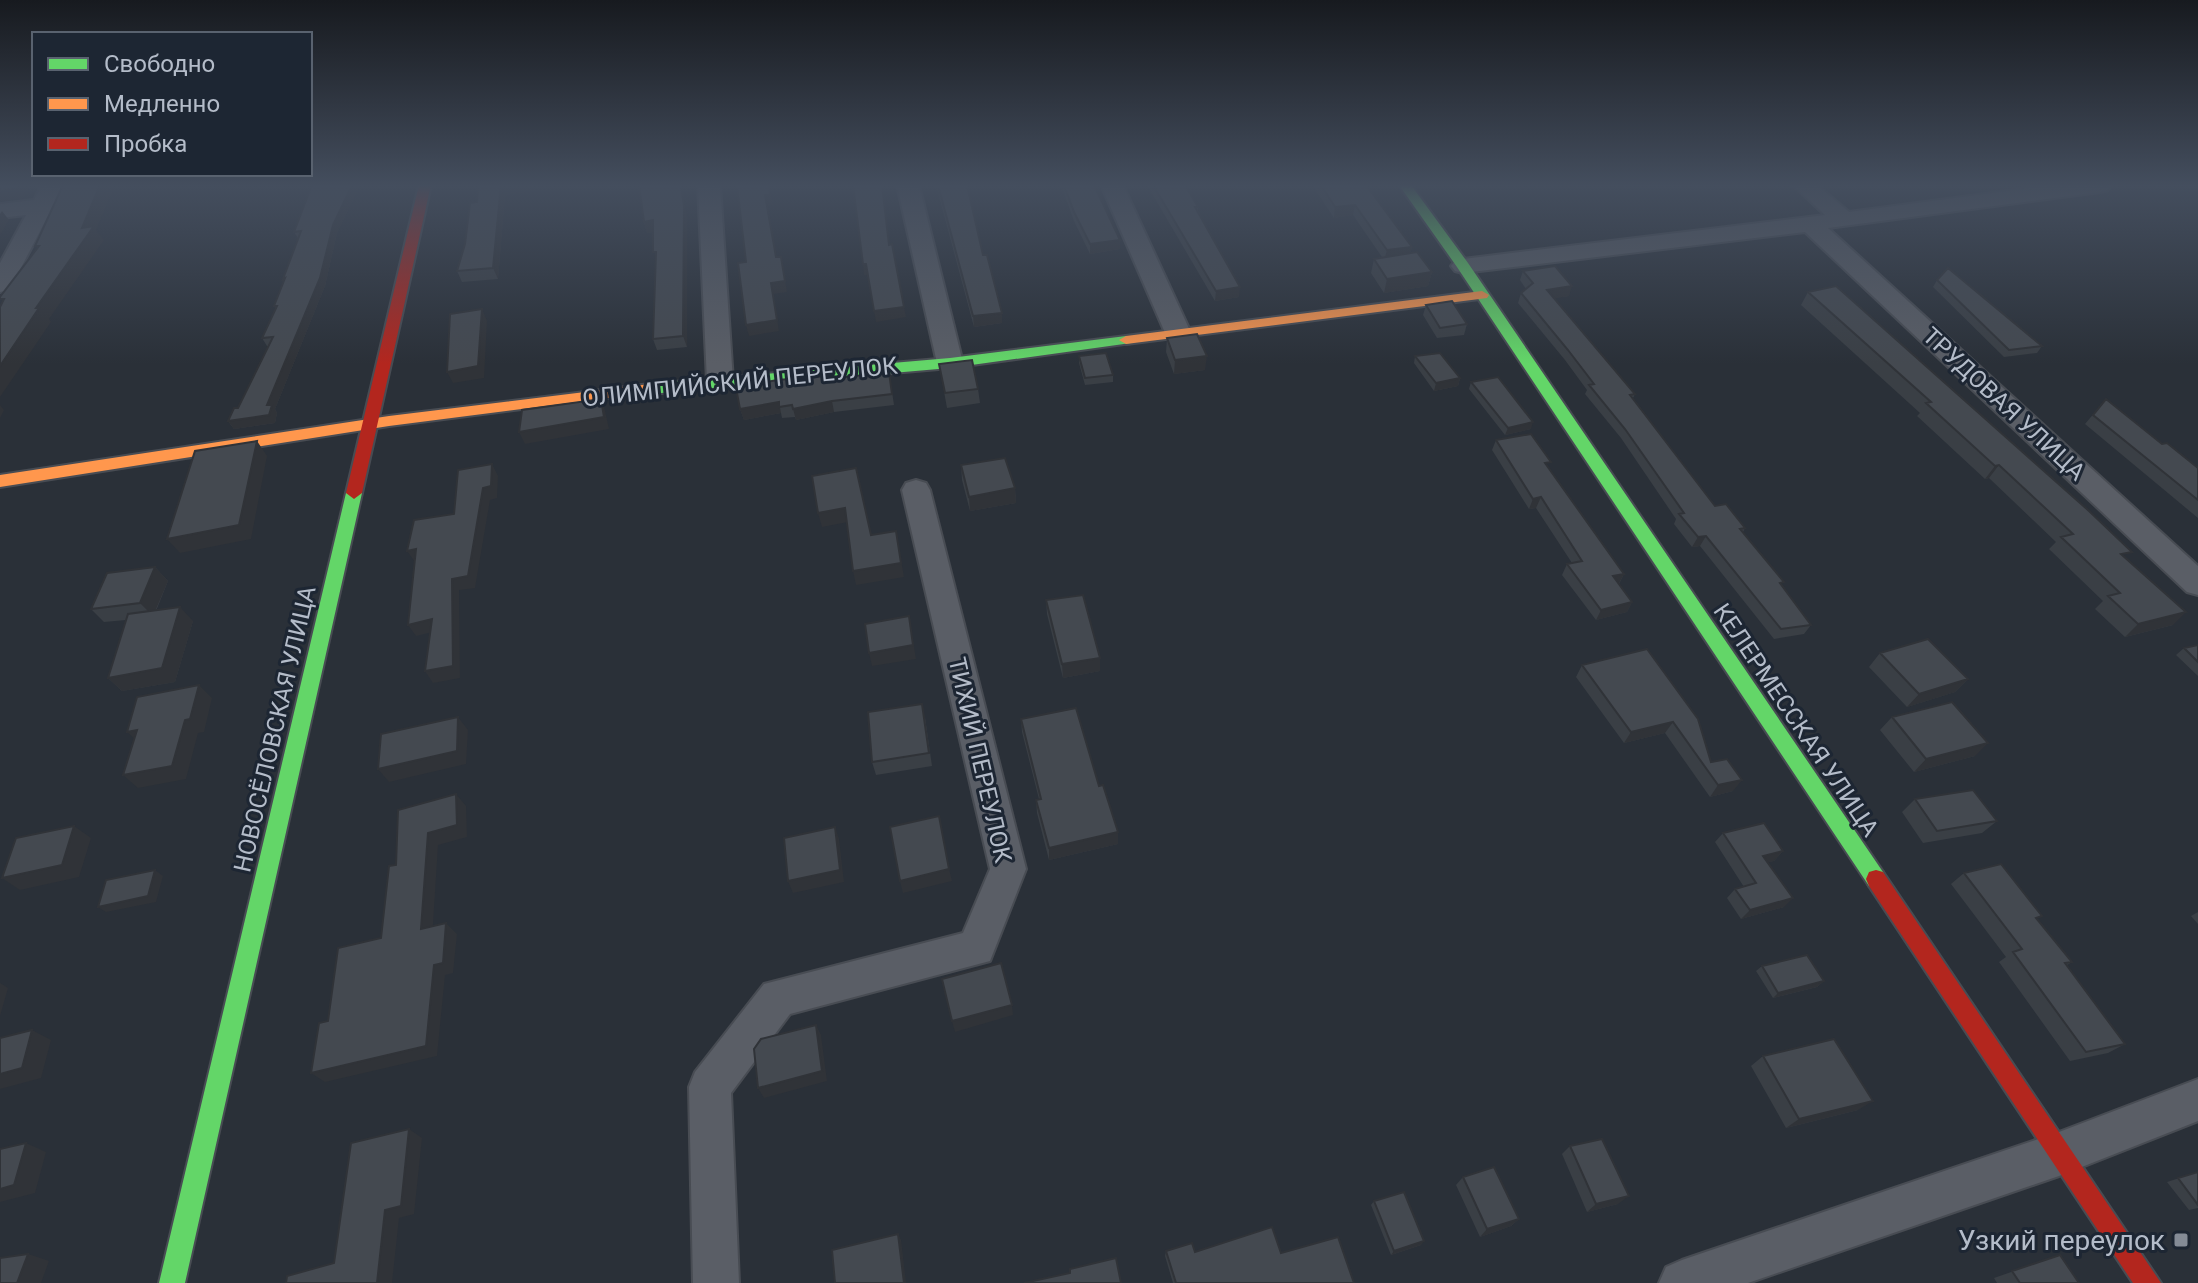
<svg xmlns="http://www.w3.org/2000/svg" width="2198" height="1283" font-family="Roboto,sans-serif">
	<rect width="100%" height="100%" fill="#2a3038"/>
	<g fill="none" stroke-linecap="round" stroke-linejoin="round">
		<g stroke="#484c53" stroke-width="4">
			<path id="street" d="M42,185H64L12,285L9,290L0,292V263L26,215L0,218V204L34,200Z
				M698,185H720L733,381L729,387L720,389L711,387L707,381Z
				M897,185H919L963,363L959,369H941L937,363Z
				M1101,185H1123L1192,335L1188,341H1170L1166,335Z
				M1793,185H1817L1849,212L2052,185H2111L2108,190L2100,192L1828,228L2198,566V595L2187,592L1805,232L1463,273L1455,271L1451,266L1455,261L1463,259L1825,215Z
				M916,480L926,483L930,490L1026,869L990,961L790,1014L731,1093L739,1283H693L689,1087L695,1072L764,984L963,933L990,869L902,490L906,483Z
				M2198,1079V1121L2059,1176L1748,1283H1659L1666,1267L1682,1260L2059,1132Z"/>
		</g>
		<g stroke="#484c53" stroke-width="4">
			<path id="fast" d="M1399,185H1411L1468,263L1883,872L1886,879L1883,886L1876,888L1869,886L1457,267Z
				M1126,336L1131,337V343L950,368L650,394L643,389L650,384L950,358Z
				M354,487L362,493L185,1283H159L346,493Z"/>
		</g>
		<g stroke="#484c53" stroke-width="4">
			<path id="slow" d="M1482,291L1489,295L1487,298L1126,344L1119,340L1126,336Z
				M650,384L655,386V392L389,426L0,487V475L389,416Z"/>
		</g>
		<g stroke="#484c53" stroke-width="4">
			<path id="jam" d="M419,185H431L362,493L354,499L346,493Z
				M1876,870L1883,872L2161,1283H2133L1869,886L1866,879L1869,872Z"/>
		</g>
		<use href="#street" fill="#5a5e66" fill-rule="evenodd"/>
		<use href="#fast" fill="#63d668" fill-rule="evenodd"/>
		<use href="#slow" fill="#ff974d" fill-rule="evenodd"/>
		<use href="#jam" fill="#b3261e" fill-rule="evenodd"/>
	</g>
	<path fill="#3a3f45" d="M312,185H360L337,233L325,286L275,409L277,413L275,423L234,429L228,421L238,408L269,346H267L262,338L276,309L274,306L284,281L283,279L298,238L294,232Z
		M478,185L533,191L505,195L498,279L462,282L457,271L477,202Z
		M936,185H967L983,255L1002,313V323L974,327Z
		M1061,185H1094L1120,240V249L1090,254L1074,221Z
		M1147,185H1185L1198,207V211L1239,297L1215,301Z
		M1312,185H1366L1412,247L1410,253L1432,272L1428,286L1384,293L1371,273L1374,259L1382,257L1353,215L1334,218Z
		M687,217V347L657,350L653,339L656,261L653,232L647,233L644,222Z
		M1523,271L1569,296L1554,298L1635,394L1633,398L1715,506L1745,528L1743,532L1811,625L1804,634L1774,639L1700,546L1692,547L1674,524L1676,519L1621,438L1585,394L1587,390L1565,360L1518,303L1521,293L1526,289L1520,280Z
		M1937,280L2042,346L2037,353L2004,357L1933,287Z
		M1808,292L2126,558L2173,625L2125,637L2095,609L2103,601L2049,549L2056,542L1989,478L1985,479L1917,416L1920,413L1801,305Z
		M1426,305L1467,324L1464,335L1437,338L1423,315Z
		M1167,338L1205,370L1174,374L1166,352Z
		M1079,356L1113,375V382L1085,385L1079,363Z
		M1415,356L1460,378L1458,386L1434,391L1414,363Z
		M939,364L978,389L980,403L947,408Z
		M889,372L894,405L834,412L796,420L795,417L782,418L781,413L744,420L740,409L829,379Z
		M1471,382L1531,429L1505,435L1469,389Z
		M2106,399L2162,444L2198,468V518L2085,424Z
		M1496,440L1548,468L1624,574L1619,584L1632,602L1627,612L1596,620L1562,575L1567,564L1572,563L1536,508L1529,509L1492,450Z
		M961,465L1015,488L1016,503L970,511L962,480Z
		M155,567L168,581L156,611L193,621L175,682L122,691L108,678L126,620L104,622L91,609Z
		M1046,600L1100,658V671L1063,678L1047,614Z
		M2198,645V676L2176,655L2184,648Z
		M1647,649L1711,762L1733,791L1710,797L1665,733L1624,743L1576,677L1582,665Z
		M1880,653L1968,679L1955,692L1907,707L1869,667Z
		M925,717L932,766L876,775L872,762Z
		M1892,717L1975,756L1914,772L1880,730Z
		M1021,719L1099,786L1118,844L1049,860L1037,813L1036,800L1039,799L1022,732Z
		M1915,799L1997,821L1982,833L1923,843L1902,812Z
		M1723,833L1783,851L1774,861L1767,862L1784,907L1741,919L1727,898L1735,889L1744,887L1715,842Z
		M1964,873L2038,920L2072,962L2067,965L2125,1044L2108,1053L2070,1061L1999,962L2006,957L1951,884Z
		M2198,912V924L2191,916Z
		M1762,966L1824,981L1817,987L1773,998L1756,971Z
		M1763,1056L1858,1110L1786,1128L1751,1066Z
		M1570,1146L1618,1204L1587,1212L1562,1154Z
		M2198,1172V1208L2189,1210L2167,1182Z
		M1463,1177L1519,1219L1511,1226L1480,1237L1456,1185Z
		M1374,1201L1421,1245L1391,1255L1371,1205Z
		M1166,1251L1281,1253L1354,1283H1173L1165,1256Z
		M2060,1255L2079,1283H1997L1994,1278Z"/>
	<path fill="#303338" d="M18,185H31L23,198L0,202V191Z
		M100,185H115L96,230L104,240L49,319L51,322L0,397V366L36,308L82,228Z
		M352,185H360L337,233L325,286L275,409L277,413L275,423L234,429L228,421L267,405L333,225Z
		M501,185H533V191L505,195L498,279L493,268Z
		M681,185L687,217V347L683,336Z
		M769,185L773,205L768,206L779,268L765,195Z
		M1355,205L1353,215L1334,218L1335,207Z
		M2,211L9,220L0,235V214Z
		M653,220L657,231L647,233L644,222Z
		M1120,240V249L1090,254V244Z
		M1412,247L1409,258L1384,261L1387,250Z
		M781,257L787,292L773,294L779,331L749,336L746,325L771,283Z
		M863,264H866L868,275H864Z
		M1432,272L1428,286L1384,293L1387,279Z
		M1572,286L1569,296L1544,300L1547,290Z
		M1240,287L1239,297L1215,301L1216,291Z
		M904,307L906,317L876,322L874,311Z
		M482,309L487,321L484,378L453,383L447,372Z
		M1002,313V323L974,327L973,316Z
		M1207,356L1205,370L1174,374L1175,360Z
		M1460,378L1458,386L1434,391L1436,383Z
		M601,399L605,411L609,429L525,444L519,432Z
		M832,401L834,412L796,420L793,409Z
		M779,402L781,413L744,420L740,409Z
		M0,405L4,410L0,418Z
		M1533,422L1531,429L1505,435L1508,428Z
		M257,441L267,456L251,539L180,553L167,539Z
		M492,464L498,476L497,498L490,500L475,588L459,590L460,678L433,683L425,671L452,579Z
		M1999,465L1989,478L1985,479L1995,466Z
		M1015,488L1016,503L970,511L969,497Z
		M1541,497L1536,508L1529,509L1533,499Z
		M845,508L848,522L822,527L818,513Z
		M896,531L904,577L856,585L853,571Z
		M1706,536L1700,546L1692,547L1698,537Z
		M416,549L415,562L407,551Z
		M155,567L168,581L153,616L140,603Z
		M1624,574L1618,585L1613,576Z
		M1632,602L1627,612L1596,620L1601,610Z
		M180,607L193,621L175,682L122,691L108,678Z
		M2186,612L2173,625L2125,637L2138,624Z
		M909,616L916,659L872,666L869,653Z
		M432,619L440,630L416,636L408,625Z
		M1100,658V671L1063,678L1062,664Z
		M1968,679L1955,692L1907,707L1919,694Z
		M199,685L212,698L204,732L198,733L186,779L138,788L123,775L185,720Z
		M458,717L468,730L466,764L389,782L378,769Z
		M1673,722L1665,733L1624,743L1631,732Z
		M137,730L142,745L127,732Z
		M1988,743L1975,756L1914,772L1926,759Z
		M1742,780L1733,791L1710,797L1718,785Z
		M456,794L466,806L467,837L438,845L432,940L421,929L428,833Z
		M74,826L91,838L79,877L20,890L2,878Z
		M835,827L839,839L844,882L793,893L788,881Z
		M1118,832V844L1049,860V848Z
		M1783,851L1774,861L1754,865L1763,856Z
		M949,869L952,881L903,893L900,881Z
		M155,870L163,876L156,902L106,912L98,907Z
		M1793,898L1784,907L1741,919L1750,910Z
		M446,923L457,934L453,973L445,975L437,1056L325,1082L311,1073L434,965Z
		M1824,981L1817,987L1773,998L1778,993Z
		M0,983L8,988L0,1016Z
		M1012,1005L1013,1015L955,1032L952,1021Z
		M816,1025L821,1035L827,1081L764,1098L758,1088Z
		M32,1030L51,1040L41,1078L0,1089V1074Z
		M1873,1101L1858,1110L1786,1128L1799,1119Z
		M409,1129L422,1138L414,1214L399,1218L392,1283H377L385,1210Z
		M26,1143L46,1152L35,1193L0,1202V1189Z
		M1629,1196L1618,1204L1587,1212L1596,1204Z
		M1519,1219L1511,1226L1480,1237L1487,1229Z
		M898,1234L901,1240L906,1283H904Z
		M1424,1241L1421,1245L1391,1255L1394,1251Z
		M28,1254L49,1261L41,1283H17Z"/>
	<path fill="#444950" stroke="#303338" stroke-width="2" d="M0,185H18L16,189L0,191Z
		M63,185H100L82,228L94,226L36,308H39L0,366V307L4,299H0V297L39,246H35Z
		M312,185H352L333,225L320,278L267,405H272L269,415L228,421L234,408H238L273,337L262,338L277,306H274L285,278L283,279L301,231L294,232Z
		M478,185H501L493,268L457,271L465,244L470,203L477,202Z
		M639,185H681L684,206L683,336L653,339L656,252H653V220L644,222Z
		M737,185H769L770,195H765L776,257H781L785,281L771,283L777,320L746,325L738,263L746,262Z
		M853,185H882L889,245L892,244L904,307L874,311L866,264H863Z
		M938,185H967L983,255H987L1002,313L973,316Z
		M1064,185H1094L1120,240L1090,244L1074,212Z
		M1153,185H1185L1198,207H1195L1240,287L1216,291Z
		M1321,185H1366L1412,247L1387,250L1355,205L1335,207Z
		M1417,252L1432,272L1387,279L1374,259Z
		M1555,266L1572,286L1547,290L1635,394L1630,395L1715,506L1726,504L1745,528L1740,529L1784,582L1780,583L1811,625L1781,629L1706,536L1698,537L1679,514L1684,513L1625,429L1589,385L1594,384L1568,350L1521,293L1533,283L1523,271Z
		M1948,268L2042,346L2009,350L1937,280Z
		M1836,286L2089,511L2132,552L2121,554L2186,612L2138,624L2108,596L2120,593L2061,537L2073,534L1999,465L1995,466L1926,403L1931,402L1808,292Z
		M1452,301L1467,324L1440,328L1426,305Z
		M482,309L478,366L447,372L450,314Z
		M1197,334L1207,356L1175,360L1167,338Z
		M1106,353L1113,375L1085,378L1079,356Z
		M1440,353L1460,378L1436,383L1415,356Z
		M972,360L978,389L945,393L939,364Z
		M889,372L892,394L832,401L793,409L792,405L779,407V402L740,409L736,388L777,380L828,376L829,379Z
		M1498,377L1533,422L1508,428L1471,382Z
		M601,399L604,417L519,432L522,410Z
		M2106,399L2162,444L2167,443L2198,468V500L2093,415Z
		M1531,434L1551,462L1545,463L1624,574L1613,576L1632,602L1601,610L1567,564L1582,561L1541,497L1533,499L1496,440Z
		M257,441L239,525L167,539L195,451Z
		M1005,458L1015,488L969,497L961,465Z
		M492,464L491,486L483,488L468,576L452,579L453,666L425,671L432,619L408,625L416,549L407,551L414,520L454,514L458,470Z
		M856,468L871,535L896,531L901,563L853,571L845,508L818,513L812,476Z
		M155,567L140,603L91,609L107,573Z
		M1083,595L1100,658L1062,664L1046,600Z
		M180,607L162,668L108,678L128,614Z
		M909,616L913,645L869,653L865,624Z
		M1928,639L1968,679L1919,694L1880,653Z
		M2198,645V662L2184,648Z
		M1647,649L1698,719L1711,762L1727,759L1742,780L1718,785L1673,722L1631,732L1582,665Z
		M199,685L190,719L185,720L172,766L123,775L137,730L127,732L137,697Z
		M1952,702L1988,743L1926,759L1892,717Z
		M922,704L929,753L872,762L868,712Z
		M1076,708L1099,786L1103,785L1118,832L1049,848L1036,800L1041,799L1021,719Z
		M458,717L457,751L378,769L381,734Z
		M1973,790L1997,821L1937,831L1915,799Z
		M456,794L457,825L428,833L421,929L446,923L443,963L434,965L426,1046L311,1073L319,1023L328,1021L338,948L381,938L389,866L396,865L398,810Z
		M939,816L949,869L900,881L890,827Z
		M1764,823L1783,851L1763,856L1793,898L1750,910L1735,889L1756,883L1723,833Z
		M74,826L62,865L2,878L16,838Z
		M835,827L840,870L788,881L784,838Z
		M2001,864L2042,916L2036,918L2072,962L2065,963L2125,1044L2086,1052L2013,952L2022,949L1964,873Z
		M155,870L148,896L98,907L106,880Z
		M1807,955L1824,981L1778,993L1762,966Z
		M1001,963L1012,1005L952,1021L942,979Z
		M816,1025L822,1071L758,1088L754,1049L761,1039Z
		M32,1030L22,1068L0,1074V1038Z
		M1834,1039L1873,1101L1799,1119L1763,1056Z
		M409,1129L401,1206L385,1210L377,1283H286L287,1276L334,1263L351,1143Z
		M1602,1139L1629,1196L1596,1204L1570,1146Z
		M26,1143L14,1185L0,1189V1149Z
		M1494,1167L1519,1219L1487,1229L1463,1177Z
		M2198,1172V1205L2178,1178Z
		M1404,1192L1424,1241L1394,1251L1374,1201Z
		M1272,1227L1281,1253L1338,1237L1354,1283H1176L1166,1251L1192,1243L1195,1252Z
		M898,1234L904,1283H835L832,1250Z
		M28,1254L17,1283H0V1258Z
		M2060,1255L2079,1283H2020L2012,1271Z
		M1116,1258L1121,1283H1024L1070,1273V1269Z"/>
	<linearGradient id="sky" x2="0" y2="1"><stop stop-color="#171a1f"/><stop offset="0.51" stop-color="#444e5e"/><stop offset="1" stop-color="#444e5e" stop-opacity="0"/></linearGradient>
	<rect width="2198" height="364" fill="url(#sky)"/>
	<rect fill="#848b96" stroke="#1d2633" stroke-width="3" x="2173" y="1232" width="16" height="16" rx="4"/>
	<g text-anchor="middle" stroke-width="6" stroke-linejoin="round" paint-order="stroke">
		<g font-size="24" fill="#b4bcc9" stroke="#1d2633">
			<text transform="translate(740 382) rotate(-6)" y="8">ОЛИМПИЙСКИЙ ПЕРЕУЛОК</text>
			<text transform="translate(2004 404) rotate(43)" y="8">ТРУДОВАЯ УЛИЦА</text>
			<text transform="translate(1796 720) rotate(56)" y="8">КЕЛЕРМЕССКАЯ УЛИЦА</text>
			<text transform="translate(275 729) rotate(-77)" y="8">НОВОСЁЛОВСКАЯ УЛИЦА</text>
			<text transform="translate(980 760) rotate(77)" y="8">ТИХИЙ ПЕРЕУЛОК</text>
		</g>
		<g font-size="28" fill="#b4bcc9" stroke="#1d2633" text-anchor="end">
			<text x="2165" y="1250">Узкий переулок</text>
		</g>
	</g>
	<rect x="32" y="32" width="280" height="144" fill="#1d2633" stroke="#59626f" stroke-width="2"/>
	<rect x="48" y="58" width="40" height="12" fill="#63d668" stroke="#59626f" stroke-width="2"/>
	<text x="104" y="72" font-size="24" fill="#b4bcc9">Свободно</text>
	<rect x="48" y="98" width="40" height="12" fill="#ff974d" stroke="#59626f" stroke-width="2"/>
	<text x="104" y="112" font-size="24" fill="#b4bcc9">Медленно</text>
	<rect x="48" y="138" width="40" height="12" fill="#b3261e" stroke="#59626f" stroke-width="2"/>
	<text x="104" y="152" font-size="24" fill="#b4bcc9">Пробка</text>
</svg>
